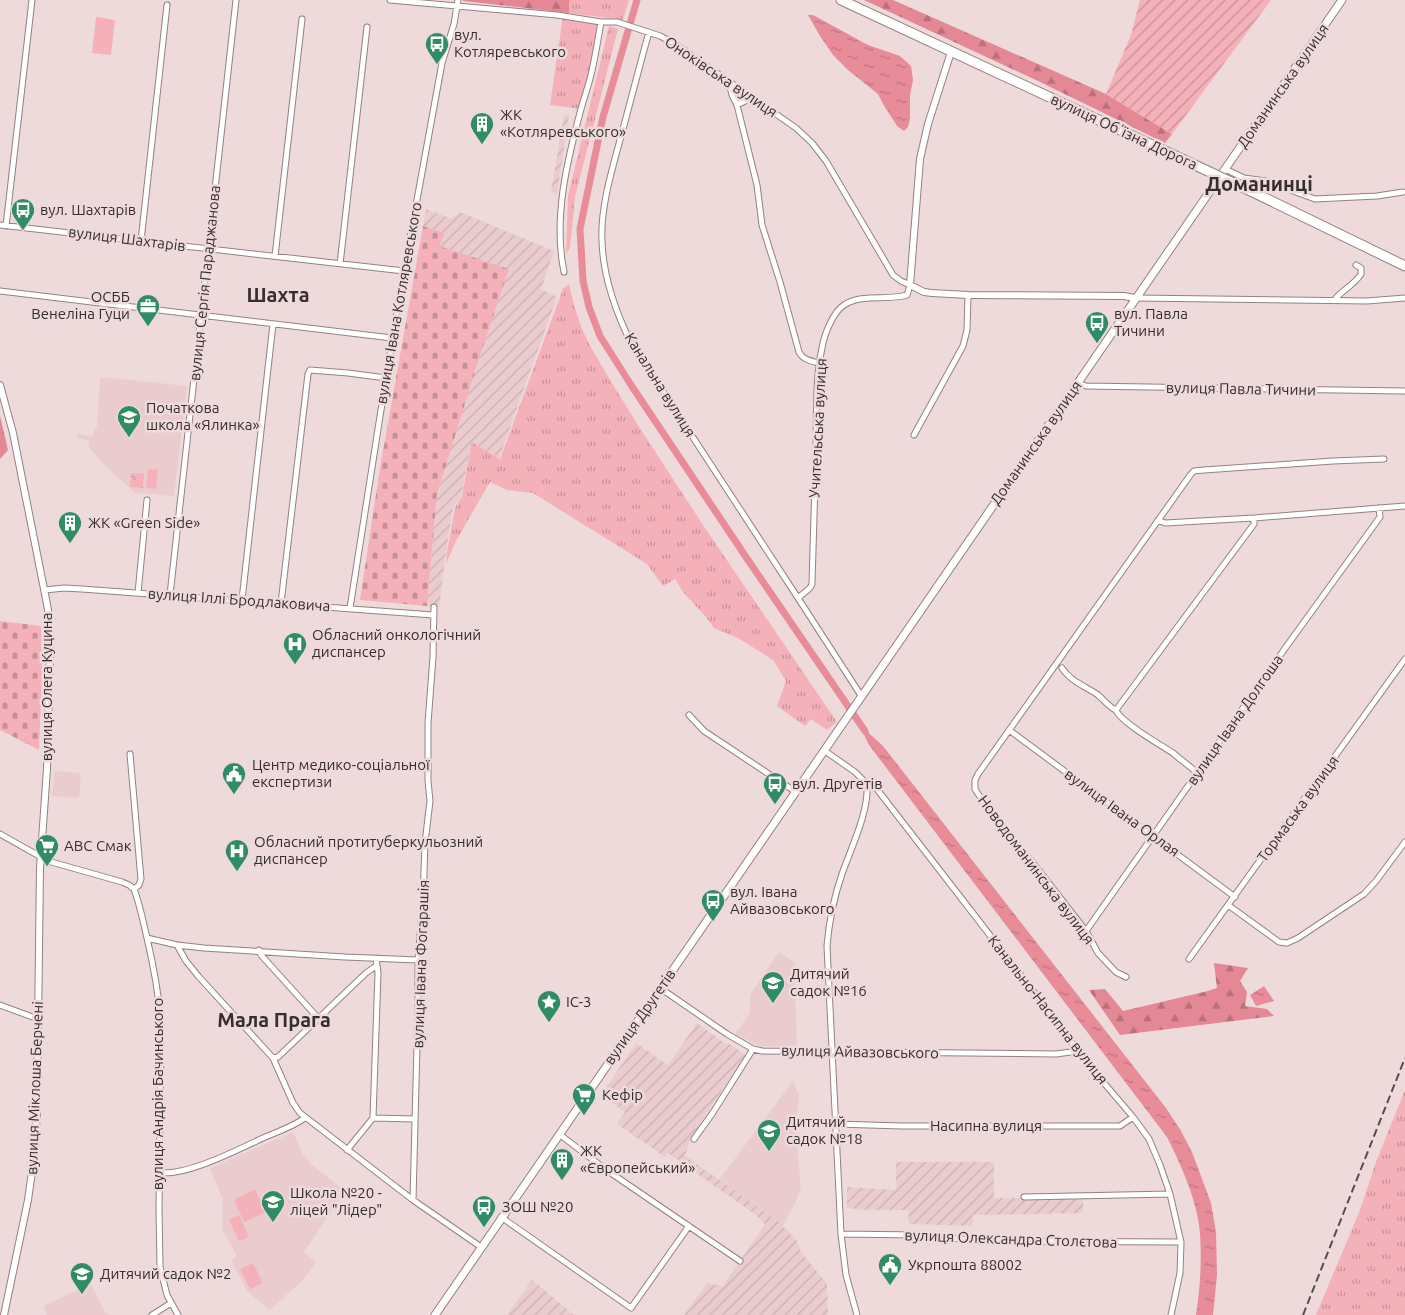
<svg xmlns="http://www.w3.org/2000/svg" width="1405" height="1315" font-family="Ubuntu,sans-serif">
	<defs>
		<pattern id="industrial-furrows" width="10" height="10" patternUnits="userSpaceOnUse" patternTransform="scale(1.25)"><rect width="10" height="10" fill="#eacccf"/><path d="M-1 1l2-2M0 10L10 0M9 11l2-2" fill="none" stroke="#c9b0b2"/></pattern>
		<pattern id="grass-tufts" width="24" height="20" patternUnits="userSpaceOnUse" patternTransform="scale(1.25)"><rect width="24" height="20" fill="#f5b1b9"/><path d="M3 7l-1-3M5 7V3M7 7l1-3M15 17l-1-3M17 17v-4M19 17l1-3" fill="none" stroke="#c79097"/></pattern>
		<pattern id="forest-firs" width="22" height="20" patternUnits="userSpaceOnUse" patternTransform="scale(1.25)"><rect width="22" height="20" fill="#e48895"/><path d="M5 1l3.5 6h-7zM16 11l3.5 6h-7z" fill="#ba707a"/></pattern>
		<pattern id="cemetery-stones" width="16" height="16" patternUnits="userSpaceOnUse" patternTransform="scale(1.25)"><rect width="16" height="16" fill="#f5b1b9"/><path d="M2 7V4a2 2 0 0 1 4 0v3zM10 15v-3a2 2 0 0 1 4 0v3z" fill="#c79097"/></pattern>
		<pattern id="park-crowns" width="20" height="18" patternUnits="userSpaceOnUse" patternTransform="scale(1.25)"><rect width="20" height="18" fill="#f5b1b9"/><path d="M2 6a3 3 0 1 1 6 0M12 15a3 3 0 1 1 6 0" fill="none" stroke="#c79097"/></pattern>
		<pattern id="garden-furrows" width="10" height="10" patternUnits="userSpaceOnUse" patternTransform="scale(1.25)"><rect width="10" height="10" fill="#f5b1b9"/><path d="M-1 1l2-2M0 10L10 0M9 11l2-2" fill="none" stroke="#c79097"/></pattern>
		<pattern id="water-ripples" width="26" height="14" patternUnits="userSpaceOnUse" patternTransform="scale(1.25)"><rect width="26" height="14" fill="#e88c99"/><path d="M2 4q2-2 4 0t4 0M15 11q2-2 4 0t4 0" fill="none" stroke="#bd737d"/></pattern>
	</defs>
	<rect width="100%" height="100%" fill="#eed9db"/>
	<path fill="#eacccf" d="M100,377L187,386L174,496L135,493L102,463L89,447V441L77,438V434L92,436L97,426Z
		M55,771L81,773L79,798L52,796Z
		M779,952L794,962L797,1046H760L735,1034L750,1013V995Z
		M793,1081L799,1096L797,1114L798,1159L801,1187L796,1201L783,1226L719,1180Z
		M293,1132L302,1153L312,1165L345,1191L304,1252L316,1262L303,1280L270,1310L248,1292L231,1261L237,1256L222,1229L223,1200L210,1168Z
		M91,1284L106,1314L108,1313L109,1315H47L43,1306Z"/>
	<path fill="url(#industrial-furrows)" d="M564,115H569L557,193L551,192Z
		M426,209L452,219L460,212L554,251L541,289L557,297L499,458L472,442L461,496L453,508L446,552L439,607L427,606L437,494L476,368L509,269L438,246L445,233L423,226Z
		M697,1023L727,1045L728,1043L745,1055L690,1139L685,1156L779,1222L797,1241L801,1252L827,1284L828,1315H684L707,1283L723,1286L765,1224L756,1215L668,1153L665,1157L617,1124L625,1112L601,1095L636,1043L668,1065Z
		M896,1162H994V1198L1083,1199V1213L973,1215L972,1226L909,1224L908,1210H869L847,1208V1187L896,1190Z
		M532,1280L574,1315H507Z"/>
	<path fill="url(#grass-tufts)" d="M569,0H629L623,20L569,13Z
		M563,16L601,22L581,109L550,105Z
		M609,26L618,29L575,197L570,248L566,254L568,196Z
		M569,284L574,305L582,329L589,344L610,380L641,430L705,528L837,722L827,730L811,719L805,726L777,706L786,681L773,660L738,638L714,628L706,617L683,592L675,579L663,586L647,564L533,493L507,490L490,482L456,541L446,564L447,552L455,508L462,496L472,442L500,459L563,289Z
		M1405,1090V1315H1316L1360,1210L1377,1159Z"/>
	<path fill="url(#forest-firs)" d="M463,0H569V13L463,1Z
		M864,0H893L1106,94L1172,134L1165,143L1038,81Z
		M0,416L8,450L0,459Z
		M1214,963L1248,968L1240,981L1247,992L1245,1006L1267,1009L1274,1016L1120,1035L1089,990L1105,989L1123,1011L1208,991L1217,988Z"/>
	<path fill="url(#cemetery-stones)" d="M423,226L445,233L439,246L509,269L476,368L437,494L427,606L360,600L380,468Z
		M0,621L41,626L42,668L39,750L0,730Z"/>
	<path fill="url(#park-crowns)" d="M131,473H144L143,488L130,487Z"/>
	<path fill="url(#garden-furrows)" d="M1140,0H1271L1172,134L1106,94L1131,35Z"/>
	<path fill="#f5b1b9" d="M96,17L115,20L111,55L92,53Z
		M148,469L158,470L156,489L146,488Z
		M255,1189L266,1212L244,1222L234,1200Z
		M239,1215L249,1237L239,1241L229,1220Z
		M253,1263L263,1283L250,1289L240,1269Z"/>
	<path fill="url(#water-ripples)" d="M808,15H813L868,45L900,56L911,66L913,80L910,95V119L908,127L904,131L897,126L883,104L878,94L848,70L833,55L820,36Z
		M859,724L883,746L1166,1108L1181,1131L1192,1152L1211,1203L1216,1232L1217,1275L1213,1315H1196C1200,1288 1202,1262 1200,1234C1198,1202 1181,1165 1167,1137L869,745Z
		M1264,986L1274,1001L1256,1006L1250,995Z"/>
	<g fill="none" stroke-linecap="round" stroke-linejoin="round">
		<path stroke="#e88c99" stroke-width="7" d="M637,0L603,117L580,229L583,281L589,307L600,336L631,385L748,560L865,731"/>
		<g stroke="#948182" stroke-width="7">
			<path id="minor" d="M390,0L557,15L601,22H617L660,36L674,43L796,128L812,143L826,161L893,275L901,281L910,285L907,295C887,301 862,293 844,305C833,312 824,335 822,348C815,380 817,415 816,447C815,493 813,539 812,584L810,588L798,598
				M649,32C640,64 632,96 623,129C614,163 600,206 602,241C603,275 615,310 630,341L798,598L862,697
				M729,82L732,95L737,105L757,185L762,225L780,282L799,352C803,360 811,361 819,363
				M737,105L753,97
				M1225,169L1244,178L1266,181L1315,199L1377,196L1403,192
				M0,225L404,271
				M6,226L32,0
				M141,241L167,5
				M275,256L302,19
				M340,264L367,27
				M564,272C553,218 567,161 581,109C584,98 588,87 591,75C595,58 598,40 601,22
				M0,291L392,338
				M1136,298L1367,301L1405,298
				M1337,300L1336,298C1344,289 1355,284 1361,274V268L1356,265
				M1078,383L1086,386L1405,391
				M914,435L963,346L967,330L968,295
				M1158,520L1165,523L1254,518L1405,506
				M45,590L64,588L82,589L433,615
				M138,593L147,500
				M170,595L236,0
				M242,600L273,324
				M281,603L308,374L310,370L348,373L386,378
				M350,608L386,378L404,271L442,63L454,24L458,0
				M1062,668C1070,681 1085,686 1098,695C1104,700 1109,707 1116,710C1120,722 1161,745 1173,753C1181,760 1189,766 1198,773
				M1116,710L1254,524V518
				M689,715L704,731L796,792
				M1009,730L1235,897
				M825,751L855,772L867,784H873L1033,991L1087,1063L1133,1117L1149,1139L1160,1165L1170,1194L1181,1242L1180,1273L1171,1315
				M130,754L141,879L139,885L134,889C140,905 143,921 147,938C154,968 159,994 161,1025L159,1208L160,1267L167,1295L178,1315
				M0,834L48,861L122,882L129,885L134,889
				M1228,905L1279,942L1287,943L1298,938L1364,894L1376,881L1405,842
				M1086,931L1286,647L1380,517L1379,508
				M147,938L177,945L204,948L345,957L418,960
				M177,945L186,961L199,977L273,1058L293,1103L300,1113L413,1200L481,1247
				M259,950L261,955L318,1018
				M1189,959L1405,659
				M1126,977L1116,972L1098,953L1086,931L1033,863L987,808L975,789V780L978,774L1191,474L1194,471L1204,470L1333,461L1384,459
				M660,988L727,1034L753,1049L762,1051L1056,1054L1078,1051
				M0,1005L38,1019
				M273,1058L278,1057L366,973L376,966
				M373,1118L415,1119
				M836,1124L902,1126H1120L1133,1117
				M559,1134L605,1169L740,1261
				M694,1139L712,1114L753,1049
				M347,1150L373,1118L378,973L376,958
				M160,1173C189,1175 235,1151 263,1138C277,1132 292,1127 305,1118
				M1024,1197L1170,1194
				M413,1200L418,1006V960L423,900L425,843L430,801L428,781V723L433,657L434,607
				M501,1217L631,1308L689,1226
				M841,1234L917,1235L982,1241L1181,1242
				M152,1315L171,1303
				M857,1315L846,1275L841,1234L827,946C829,922 834,897 842,874C851,848 869,812 867,784"/>
		</g>
		<g stroke="#948182" stroke-width="8">
			<path id="tertiary" d="M951,52L928,124L920,159L910,285L924,292L932,293L968,295L1124,296L1135,298
				M0,385L13,433L46,599L48,610L50,648L47,769L40,868L37,1108L35,1150L28,1200L4,1315"/>
		</g>
		<g stroke="#948182" stroke-width="9">
			<path id="secondary" d="M1223,172L1342,0
				M435,1315L1217,181"/>
		</g>
		<g stroke="#948182" stroke-width="11">
			<path id="trunk" d="M841,0L1178,157
				M1261,196L1405,266"/>
		</g>
		<use href="#minor" stroke="#fff" stroke-width="5"/>
		<use href="#tertiary" stroke="#fff" stroke-width="6"/>
		<use href="#secondary" stroke="#fff" stroke-width="7"/>
		<use href="#trunk" stroke="#fff" stroke-width="9"/>
		<path stroke="#584d4e" stroke-width="2" stroke-dasharray="8 4" stroke-linecap="butt" d="M1303,1315L1405,1058"/>
		<g stroke="#948182" stroke-width="11" stroke-linecap="butt">
			<path id="trunk-bridge" d="M1178,157L1261,196"/>
		</g>
		<use href="#trunk-bridge" stroke="#fff" stroke-width="9"/>
	</g>
	<defs>
		<g id="bus-pin" transform="scale(1.25)"><path d="M0 17L-7.5 6A9.5 9.5 0 1 1 7.5 6Z" fill="#2f8c64" stroke="#eed9db"/><path d="M-5-6H5V4H4V6H2V4H-2V6H-4V4H-5ZM-3.5-4V0h7V-4ZM-3.5 1.2v1.5H-2V1.2ZM2 1.2v1.5H3.5V1.2Z" fill="#fff"/></g>
		<g id="building-pin" transform="scale(1.25)"><path d="M0 17L-7.5 6A9.5 9.5 0 1 1 7.5 6Z" fill="#2f8c64" stroke="#eed9db"/><path d="M-4-6H4V6H1V3H-1V6H-4ZM-2.5-4.3h1.7v1.8h-1.7ZM.8-4.3h1.7v1.8H.8ZM-2.5-1h1.7V.8h-1.7ZM.8-1h1.7V.8H.8Z" fill="#fff"/></g>
		<g id="office-pin" transform="scale(1.25)"><path d="M0 17L-7.5 6A9.5 9.5 0 1 1 7.5 6Z" fill="#2f8c64" stroke="#eed9db"/><path d="M-6-3h4V-5.5h4V-3h4V5H-6ZM-1-4.5V-3h2v-1.5ZM-6 0V1H6V0Z" fill="#fff"/></g>
		<g id="school-pin" transform="scale(1.25)"><path d="M0 17L-7.5 6A9.5 9.5 0 1 1 7.5 6Z" fill="#2f8c64" stroke="#eed9db"/><path d="M0-5L7-2L0 1L-7-2ZM-4 1L0 2.5L4 1V4Q0 6-4 4Z" fill="#fff"/></g>
		<g id="hospital-pin" transform="scale(1.25)"><path d="M0 17L-7.5 6A9.5 9.5 0 1 1 7.5 6Z" fill="#2f8c64" stroke="#eed9db"/><path d="M-5-5h3v3.5h4V-5h3V5h-3V1.5h-4V5h-3Z" fill="#fff"/></g>
		<g id="civic-pin" transform="scale(1.25)"><path d="M0 17L-7.5 6A9.5 9.5 0 1 1 7.5 6Z" fill="#2f8c64" stroke="#eed9db"/><path d="M-.6-6.5H3V-4.5H.6V-3L4-1V1h2V6H-6V1h2V-1L-.6-3ZM-1.2 2.5V6h2.4V2.5Z" fill="#fff"/></g>
		<g id="supermarket-pin" transform="scale(1.25)"><path d="M0 17L-7.5 6A9.5 9.5 0 1 1 7.5 6Z" fill="#2f8c64" stroke="#eed9db"/><path d="M-6-5.5h2.5l.6 2H6L4.5 2H-2.5L-4.4-4H-6ZM-1.5 3.2a1.3 1.3 0 1 0 .1 0ZM3 3.2a1.3 1.3 0 1 0 .1 0Z" fill="#fff"/></g>
		<g id="sight-pin" transform="scale(1.25)"><path d="M0 17L-7.5 6A9.5 9.5 0 1 1 7.5 6Z" fill="#2f8c64" stroke="#eed9db"/><path d="M0-6L1.8-2.2L6-1.7L2.9 1.2L3.7 5.4L0 3.3L-3.7 5.4L-2.9 1.2L-6-1.7L-1.8-2.2Z" fill="#fff"/></g>
	</defs>
	<g fill-rule="evenodd">
		<use href="#bus-pin" x="437" y="44"/>
		<use href="#building-pin" x="482" y="124"/>
		<use href="#bus-pin" x="23" y="210"/>
		<use href="#office-pin" x="148" y="306"/>
		<use href="#bus-pin" x="1097" y="323"/>
		<use href="#school-pin" x="129" y="417"/>
		<use href="#building-pin" x="70" y="523"/>
		<use href="#hospital-pin" x="295" y="644"/>
		<use href="#civic-pin" x="234" y="774"/>
		<use href="#bus-pin" x="775" y="784"/>
		<use href="#supermarket-pin" x="47" y="846"/>
		<use href="#hospital-pin" x="237" y="851"/>
		<use href="#bus-pin" x="713" y="901"/>
		<use href="#school-pin" x="773" y="983"/>
		<use href="#sight-pin" x="549" y="1002"/>
		<use href="#supermarket-pin" x="584" y="1095"/>
		<use href="#school-pin" x="769" y="1131"/>
		<use href="#building-pin" x="562" y="1160"/>
		<use href="#school-pin" x="273" y="1202"/>
		<use href="#bus-pin" x="484" y="1207"/>
		<use href="#civic-pin" x="890" y="1265"/>
		<use href="#school-pin" x="82" y="1274"/>
	</g>
	<g text-anchor="middle" stroke-width="5" stroke-linejoin="round" paint-order="stroke">
		<g font-size="15" fill="#362e2f" stroke="#eed9db" text-anchor="start">
			<text x="454" y="40">вул.<tspan x="454" dy="17">Котляревського</tspan></text>
			<text x="500" y="120">ЖК<tspan x="500" dy="17">«Котляревського»</tspan></text>
			<text x="40" y="215">вул. Шахтарів</text>
			<text x="130" y="302" text-anchor="end">ОСББ<tspan x="130" dy="17">Венеліна Гуци</tspan></text>
			<text x="1114" y="319">вул. Павла<tspan x="1114" dy="17">Тичини</tspan></text>
			<text x="146" y="413">Початкова<tspan x="146" dy="17">школа «Ялинка»</tspan></text>
			<text x="88" y="528">ЖК «Green Side»</text>
			<text x="312" y="640">Обласний онкологічний<tspan x="312" dy="17">диспансер</tspan></text>
			<text x="252" y="770">Центр медико-соціальної<tspan x="252" dy="17">експертизи</tspan></text>
			<text x="792" y="789">вул. Другетів</text>
			<text x="254" y="847">Обласний протитуберкульозний<tspan x="254" dy="17">диспансер</tspan></text>
			<text x="64" y="851">ABC Смак</text>
			<text x="730" y="897">вул. Івана<tspan x="730" dy="17">Айвазовського</tspan></text>
			<text x="790" y="979">Дитячий<tspan x="790" dy="17">садок №16</tspan></text>
			<text x="566" y="1007">ІС-3</text>
			<text x="602" y="1100">Кефір</text>
			<text x="786" y="1127">Дитячий<tspan x="786" dy="17">садок №18</tspan></text>
			<text x="580" y="1156">ЖК<tspan x="580" dy="17">«Європейський»</tspan></text>
			<text x="290" y="1198">Школа №20 -<tspan x="290" dy="17">ліцей "Лідер"</tspan></text>
			<text x="502" y="1212">ЗОШ №20</text>
			<text x="908" y="1270">Укрпошта 88002</text>
			<text x="100" y="1279">Дитячий садок №2</text>
		</g>
		<g font-size="15" fill="#362e2f" stroke="#eed9db">
			<text transform="translate(721 77) rotate(34)" y="5">Оноківська вулиця</text>
			<text transform="translate(1283 86) rotate(-55)" y="5">Доманинська вулиця</text>
			<text transform="translate(1124 132) rotate(25)" y="5">вулиця Обʼїзна Дорога</text>
			<text transform="translate(127 239) rotate(7)" y="5">вулиця Шахтарів</text>
			<text transform="translate(205 283) rotate(-84)" y="5">вулиця Сергія Параджанова</text>
			<text transform="translate(399 303) rotate(-80)" y="5">вулиця Івана Котляревського</text>
			<text transform="translate(660 385) rotate(58)" y="5">Канальна вулиця</text>
			<text transform="translate(1241 389) rotate(1)" y="5">вулиця Павла Тичини</text>
			<text transform="translate(818 428) rotate(-87)" y="5">Учительська вулиця</text>
			<text transform="translate(1036 443) rotate(-55)" y="5">Доманинська вулиця</text>
			<text transform="translate(239 600) rotate(4)" y="5">вулиця Іллі Бродлаковича</text>
			<text transform="translate(47 687) rotate(-90)" y="5">вулиця Олега Куцина</text>
			<text transform="translate(1235 720) rotate(-55)" y="5">вулиця Івана Долгоша</text>
			<text transform="translate(1298 809) rotate(-54)" y="5">Тормаська вулиця</text>
			<text transform="translate(1122 813) rotate(36)" y="5">вулиця Івана Орлая</text>
			<text transform="translate(1036 870) rotate(53)" y="5">Новодоманинська вулиця</text>
			<text transform="translate(421 964) rotate(-88)" y="5">вулиця Івана Фогарашія</text>
			<text transform="translate(1048 1010) rotate(52)" y="5">Канально-Насипна вулиця</text>
			<text transform="translate(640 1017) rotate(-55)" y="5">вулиця Другетів</text>
			<text transform="translate(860 1052) rotate(1)" y="5">вулиця Айвазовського</text>
			<text transform="translate(35 1088) rotate(-88)" y="5">вулиця Міклоша Берчені</text>
			<text transform="translate(158 1094) rotate(-90)" y="5">вулиця Андрія Бачинського</text>
			<text x="986" y="1131">Насипна вулиця</text>
			<text transform="translate(1011 1239) rotate(2)" y="5">вулиця Олександра Столєтова</text>
		</g>
		<g font-size="20" font-weight="bold" fill="#362e2f" stroke="#eed9db">
			<text x="1259" y="191">Доманинці</text>
			<text x="278" y="302">Шахта</text>
			<text x="274" y="1027">Мала Прага</text>
		</g>
	</g>
</svg>
